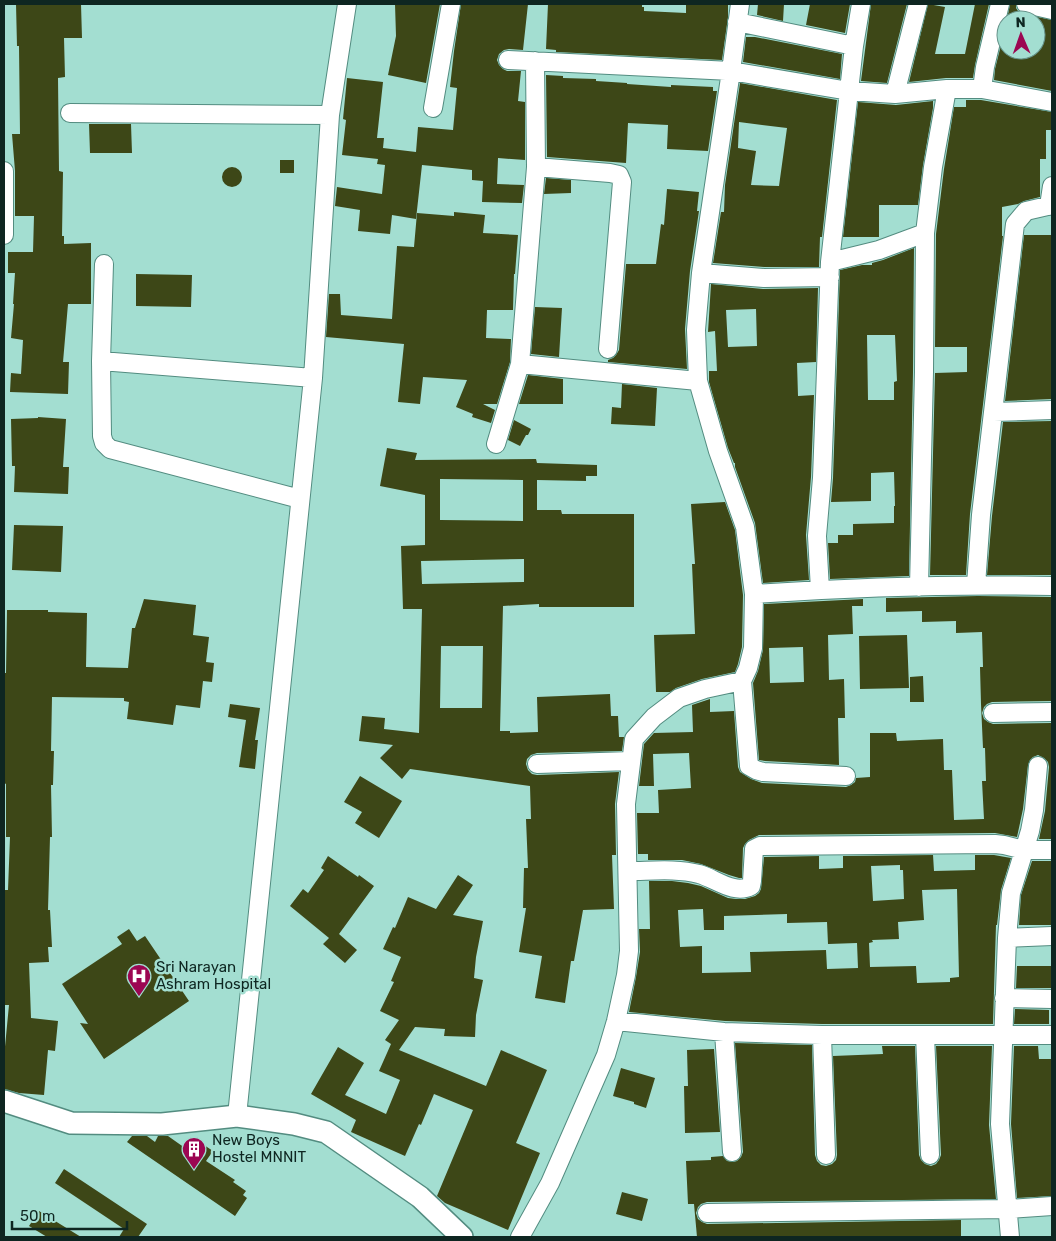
<svg xmlns="http://www.w3.org/2000/svg" width="1056" height="1241" font-family="Rubik,sans-serif">
	<rect width="100%" height="100%" fill="#a3ded1"/>
	<path fill="#3d4717" fill-rule="evenodd" d="M16,4H81L82,38H64L65,77L58,78L59,171L63,172L62,236H64V244L91,243V304H68L63,362H69L68,394L10,392L11,373L21,374L23,340L11,338L14,304H13L15,273H8V252H33L34,216H15V171L12,134H20L19,46H17Z
		M395,4H440L426,83L388,75L396,36Z
		M461,4H528L523,50L509,49L504,50L499,54L497,60L499,65L503,69L507,71H521L518,101L525,102V160L498,158L497,184L524,185L522,203L482,202L483,181L472,180V170L422,165L416,219L392,215L390,234L358,231L360,210L335,206L337,187L382,194L385,165L377,164L378,159L342,155L346,120L343,119L347,78L383,82L377,138H384L383,148L416,152L418,127L453,130L457,88L450,87L454,51Z
		M548,4L619,5V4H642V7H644V11L686,13V4H728V17L722,60L556,52V50L546,49Z
		M758,4H784L783,21L757,15Z
		M810,4H850L845,33L806,25Z
		M871,4H907L887,83L861,81Z
		M928,4L945,7L935,54H965L975,4H989L975,65L973,78H946L909,82Z
		M1010,4H1016V8L1018,11L1023,14L1052,20V91L994,80L995,69L1006,25V54L1027,58L1029,50H1036V20H1007Z
		M746,37H755L842,54L840,79L743,62Z
		M546,75L563,76V78L596,79V81L627,83V84L671,87V85L713,87V91H717L708,151L667,149L668,125L628,123L626,163L547,157Z
		M740,83L837,100L822,237H820L819,267H764L713,263L721,212H724L725,185ZM739,122L787,128L779,186L751,185L756,151L738,148Z
		M966,100H981L1052,112L1051,130H1046V159H1040V197L1024,201L1018,204L1002,207V236H1003L970,514L966,575H930L935,373L967,372V347H935L936,234L944,169L954,107H966Z
		M933,101V108L923,165L918,205H879V237H843L858,102L896,105Z
		M89,124H131L132,153H90Z
		M280,160H294V173H280Z
		M222 177a10 10 0 1 1 20 0a10 10 0 1 1-20 0Z
		M546,178L571,180V193L544,194Z
		M667,189L699,192L697,211H699L690,271L685,329L687,369L608,362V360L613,358L616,355L619,350L626,264H656L661,224L664,225Z
		M454,212L485,215L483,233L518,235L515,274H514L513,310H487L486,338L511,339L510,362L497,404H483L495,410L491,423L472,417L473,414L456,407L467,380L423,377L420,404L398,402L404,344L326,337L329,294H340L341,315L392,319L397,246L414,247L417,213L454,216Z
		M1024,235H1052V399L1005,401Z
		M914,248L913,372L909,576L830,579L828,543H838V535H853V524L894,523V506H895L894,472L871,473V501L831,502L833,478L840,270L862,265H872V263L883,260ZM867,335H895L897,381L894,382V400H868Z
		M136,274L192,275L191,307L136,306Z
		M711,284L763,289L818,288L816,362L797,363L798,396L814,395L811,477L806,535L809,580L763,583L755,523L735,467V463H734L728,448L709,382V371H717L715,331L708,332ZM756,309L757,346L728,347L726,310Z
		M535,307L562,308L559,357L531,354Z
		M528,375L563,379V404H519Z
		M622,384L657,388L655,426L611,424L612,407L621,408Z
		M38,417L66,419L63,467H69L68,494L14,492L15,466H12L11,419L38,418Z
		M514,420L531,429L528,435H526L520,446L508,440Z
		M1052,421V477H1051L1052,575H987L992,516L1003,422Z
		M387,448L417,453L415,460L536,459L537,463L597,465V476H586V481L537,480V510H561L562,514H634V607H539V604L503,606L500,731H510V733L538,732L537,697L610,694L611,716H618L619,737H624L622,751L537,753L531,755L527,759L526,764L528,770L532,774L537,775L619,772L615,804L616,855H612L614,909L583,910L574,961H571L565,1003L535,998L542,956L519,952L526,908H523L524,868H528L526,819H531L530,786L410,769L402,779L380,758L393,745L359,741L362,716L385,718L384,729L419,733L422,609H403L401,546L425,545V495L380,486ZM440,479L523,480V521L440,520ZM524,559V582L422,584L421,561ZM441,646H483L482,708H440Z
		M725,502L735,530L743,595L742,647L738,664L735,672L702,679L676,688L670,692H656L654,635L695,634L692,564H695L691,504Z
		M14,525L63,526L61,572L12,570Z
		M978,596L1052,597V701L992,702L987,704L984,707L982,713L984,719L988,722L993,724L1052,723V839H1039L1045,811L1049,767L1048,762L1044,758L1038,755L1033,757L1030,760L1028,765L1023,809L1017,837L995,833L759,835L749,840L745,844L743,848L742,878H739L729,875L701,864L682,860H648V854H638L637,813H659L658,790L691,788L689,753L653,754L654,786H639L644,744L654,733L693,732L692,705L710,699V712L734,711L738,767L740,772L751,779L762,783L846,787L851,785L855,782L856,778L870,777V733H896L897,741L943,739L944,770H952L954,820L984,819L982,781H986L985,748H983L981,704L980,667H983L982,632L956,633V621L922,622V611L886,612V598Z
		M144,599L196,605L193,635L209,637L206,662L214,663L212,682L203,681L200,708L176,705L173,725L127,719L129,702L124,701V698L52,697L51,751H54L53,785H51L52,837H50L48,910H50L52,947H48L49,962L29,963L31,1018L58,1021L55,1051L48,1050L44,1095L19,1093L4,1089V1057L9,1005H4V890H8L10,837H6V784L4,783V673H6L7,610H48V612L87,613L86,667L128,668L132,628H135Z
		M863,599V606H852L853,634L828,635L829,680L844,679L845,718H838L839,765L765,761L759,760L753,683L758,671L763,650L764,604ZM803,647L804,682L770,683L769,648Z
		M907,635L909,688L860,689L859,636Z
		M923,676L924,702H910V677Z
		M230,704L260,708L255,740H258L255,769L239,767L246,720L228,717Z
		M360,776L402,801L379,838L355,823L362,812L344,802Z
		M933,855L934,871L975,870V855H994L1011,858L1001,890L997,925H996L993,1024H822L725,1021L629,1012L636,977L640,952L639,929H650L649,881H672L688,883L701,886L728,898L736,899H745L755,896L759,893L761,889L764,857L819,856V869L843,868V856ZM900,865V870H903L904,899L873,901L871,866ZM957,889L959,977L950,978V982L917,983L916,966L870,967L869,943L873,942L872,940L899,939L898,922L924,920L922,890ZM703,909L704,930H724V916L787,914V923L827,922L828,944L857,943L858,968L827,969L826,950L750,952L751,972L702,973V946L680,947L678,910Z
		M328,856L358,877L359,875L374,886L339,934L357,950L345,963L323,944L329,938L290,906L303,889L308,893L324,870L321,868Z
		M1032,861H1052V925H1019L1021,895Z
		M458,875L473,885L453,915L483,921L476,957L474,978L483,980L476,1015L475,1037L444,1036L445,1029L415,1027L399,1050L486,1086L501,1050L547,1070L516,1143L540,1153L508,1230L445,1203L437,1196L473,1110L434,1094L421,1125L419,1124L405,1156L351,1132L356,1120L311,1094L338,1047L364,1063L345,1095L386,1114L400,1080L379,1071L391,1044L385,1040L399,1020L380,1011L394,982L391,981L401,957L383,949L393,927L395,928L408,897L436,909Z
		M129,929L137,941L145,936L189,1001L104,1059L80,1023L88,1024L62,984L122,944L117,937Z
		M1017,966H1052V988H1016Z
		M1015,1009L1049,1010V1024H1014Z
		M735,1043L812,1045L815,1155L817,1161L821,1165L826,1166L832,1164L836,1160L837,1155L833,1056L883,1054L882,1046H915L919,1155L921,1160L925,1164L931,1166L936,1164L939,1160L941,1155L936,1046H992L989,1125L996,1199L707,1202L701,1204L698,1207L696,1213L698,1219L702,1222L707,1224L961,1220V1237H697L694,1204H688L686,1161L711,1160V1157L723,1156L727,1161L733,1162L737,1161L741,1157L743,1152Z
		M1014,1046H1038L1039,1059H1052V1196L1017,1198L1011,1124Z
		M714,1049L720,1132L685,1133L684,1086H688L687,1050Z
		M621,1068L655,1078L646,1108L634,1104V1102L613,1096Z
		M132,1136H147L155,1142L158,1136H168L185,1148L192,1137L213,1151L206,1161L235,1180L233,1182L246,1191L243,1195L247,1198L235,1216L127,1142Z
		M64,1169L147,1224L138,1237H119L124,1229L55,1183Z
		M622,1192L648,1199L642,1221L616,1214Z
		M39,1211L81,1237H47L29,1226Z"/>
	<g fill="none" stroke-linecap="round" stroke-linejoin="round">
		<g stroke="#538c80" stroke-width="20">
			<path id="minor" d="M1026,4L1052,10
				M737,22L854,46
				M508,60L731,71L849,91L895,94L947,89
				M982,89L1052,102
				M895,94L918,4
				M433,108L451,4
				M70,113L330,115
				M536,167L610,173L619,175L622,182L608,349
				M4,171V235
				M1049,206L1052,186
				M830,262L879,250L925,233
				M104,264L101,361L102,436L104,443L110,449L300,499
				M701,273L764,278L830,277
				M101,361L313,378
				M520,364L698,381
				M994,412L1052,410
				M496,444L520,364L536,167L535,61
				M976,585L981,515L1015,224L1026,211L1052,205
				M919,587L924,372L925,233L933,167L947,89H982L985,67L1000,4
				M820,590L817,536L822,478L830,262L854,46L861,4
				M754,594C854,587 953,584 1052,586
				M742,681L749,766L756,770L763,772L846,776
				M993,713L1052,712
				M537,764L631,761
				M628,871C651,871 676,868 699,874C716,879 734,895 751,886L752,881L754,849L760,846L995,844L1004,845L1024,850H1052
				M1007,938L1052,936
				M1004,998L1052,999
				M616,1021L724,1032L822,1035H1052
				M724,1032L732,1152
				M822,1035L826,1155
				M925,1035L930,1155
				M237,1116L313,378L330,115L347,4
				M707,1213L1007,1209L1052,1206
				M520,1237L550,1183L606,1055L616,1021L626,975L629,951L626,804L634,739L654,717L679,698L705,689L742,681L748,668L753,648L754,594L745,527L718,451L698,381L696,330L701,273L731,71L740,4
				M1010,1237L1000,1124L1007,938L1011,893L1030,831L1034,810L1038,766"/>
		</g>
		<g stroke="#538c80" stroke-width="24">
			<path id="tertiary" d="M4,1101L71,1123L162,1124L237,1116L294,1124L326,1132L420,1197L462,1237"/>
		</g>
		<use href="#minor" stroke="#fff" stroke-width="18"/>
		<use href="#tertiary" stroke="#fff" stroke-width="21"/>
	</g>
	<defs>
		<g id="hospital-pin" transform="scale(1.25)"><path d="M0 17L-7.5 6A9.5 9.5 0 1 1 7.5 6Z" fill="#9c0652" stroke="#a3ded1"/><path d="M-5-5h3v3.5h4V-5h3V5h-3V1.5h-4V5h-3Z" fill="#fff"/></g>
		<g id="building-pin" transform="scale(1.25)"><path d="M0 17L-7.5 6A9.5 9.5 0 1 1 7.5 6Z" fill="#9c0652" stroke="#a3ded1"/><path d="M-4-6H4V6H1V3H-1V6H-4ZM-2.5-4.3h1.7v1.8h-1.7ZM.8-4.3h1.7v1.8H.8ZM-2.5-1h1.7V.8h-1.7ZM.8-1h1.7V.8H.8Z" fill="#fff"/></g>
	</defs>
	<g fill-rule="evenodd">
		<use href="#hospital-pin" x="139" y="976"/>
		<use href="#building-pin" x="194" y="1149"/>
	</g>
	<g text-anchor="middle" stroke-width="5" stroke-linejoin="round" paint-order="stroke">
		<g font-size="15" fill="#0e2621" stroke="#a3ded1" text-anchor="start">
			<text x="156" y="972">Sri Narayan<tspan x="156" dy="17">Ashram Hospital</tspan></text>
			<text x="212" y="1145">New Boys<tspan x="212" dy="17">Hostel MNNIT</tspan></text>
		</g>
	</g>
	<rect width="1056" height="1241" fill="none" stroke="#0e2621" stroke-width="10"/>
	<g transform="translate(1021 35) rotate(358)"><circle r="24" fill="#a3ded1" stroke="#67948b"/>
	<path d="M0-4L9 19L0 12L-9 19Z" fill="#9c0652"/>
	<text y="-8" font-size="14" font-weight="bold" text-anchor="middle" fill="#0e2621">N</text>
	</g>
	<path d="M12 1221v8h115v-8" fill="none" stroke="#0e2621" stroke-width="2.5"/>
	<text x="20" y="1221" font-size="15" fill="#0e2621" stroke="#a3ded1" stroke-width="4" paint-order="stroke">50 m</text>
</svg>
